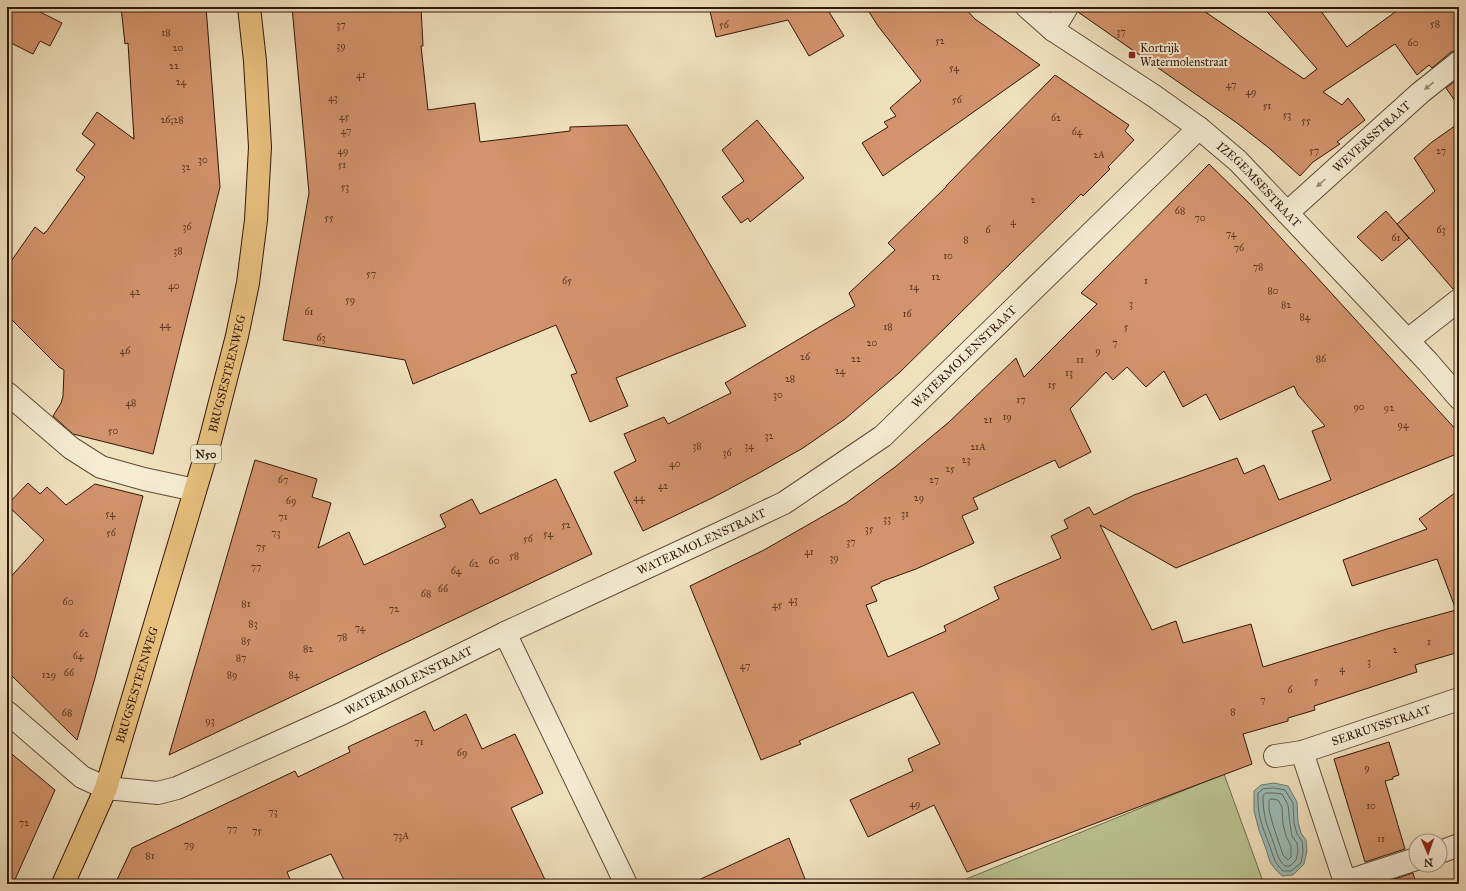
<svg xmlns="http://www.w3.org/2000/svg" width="1466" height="891" font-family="'IM FELL Great Primer',serif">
	<rect width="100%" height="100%" fill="#f0e1bd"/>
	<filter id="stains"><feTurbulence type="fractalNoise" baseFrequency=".005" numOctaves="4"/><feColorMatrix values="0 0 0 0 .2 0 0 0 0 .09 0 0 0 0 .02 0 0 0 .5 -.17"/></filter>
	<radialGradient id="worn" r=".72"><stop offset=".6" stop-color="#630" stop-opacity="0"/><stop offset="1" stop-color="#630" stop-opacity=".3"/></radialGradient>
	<path fill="#bac391" stroke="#766d4d" d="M1224,774L1264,884H954Z"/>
	<path fill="#9bbcb7" stroke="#717a71" d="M1274,783L1288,786L1297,802L1298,822L1301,833L1306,840L1307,851L1304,864L1293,875L1282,876L1276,870L1270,862L1266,849L1259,830L1254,811V791L1261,785Z"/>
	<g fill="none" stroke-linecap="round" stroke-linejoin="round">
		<path stroke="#666a60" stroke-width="1" d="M1274,788L1285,790L1293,803L1294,823L1297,834L1302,841L1303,851L1301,863L1291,871H1283C1274,863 1273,855 1269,844C1262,826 1257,814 1258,793L1263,789Z
			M1266,793H1274L1282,794L1288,805L1290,824L1292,836L1297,843L1298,851L1296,860L1290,866H1285C1278,860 1277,853 1274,844C1267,825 1263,817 1263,796Z
			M1271,799L1278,800L1282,807L1283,824L1286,836L1291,846V857L1288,860L1283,855L1273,825L1269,810V801Z"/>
	</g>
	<path fill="#d3936c" stroke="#321709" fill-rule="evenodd" d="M7,7H30L62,23L50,46L40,41L33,54L7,41Z
		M121,7H206L220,187L153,454L73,434L53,416L61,403L63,396L64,370L59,367L7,315V267L35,227L44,234L45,232H46L85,177L76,170L95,144L82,134L97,112L134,139L128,43L125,44Z
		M292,7H421L423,46H421L428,110L475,103L480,142L570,131V127L627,125L662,182L746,326L616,378L628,406L590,422L571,375L577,373L556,325L413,384L405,360L283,340L309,193Z
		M709,7H826L844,36L809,56L788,20L716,37Z
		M866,7H964L975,19L1040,65L883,176L862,143L888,127L884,122L896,116L890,108L921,81L878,26Z
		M1079,7H1198L1304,79L1317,69L1263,7H1318L1347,47L1402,7H1459V50L1451,52L1432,68L1429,65L1417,75L1395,44L1323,92L1342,105L1348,98L1365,120L1337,142L1340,144L1313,162L1300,176L1269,148L1237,123L1078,12Z
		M1055,75L1129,125L1125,131L1134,140L1108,167L1110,169L1083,196L1081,194L1067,208L899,373L845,419L803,448L759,473L712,498L643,531L614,472L636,461L624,434L664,417L668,424L731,393L725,383L855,306L849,293L895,250L888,243L946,187V186Z
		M1459,78V107L1446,88Z
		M757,120L804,178L750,222L748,218L741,223L722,197L744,181L722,150Z
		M1459,123V288L1453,289L1397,224L1435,191L1414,158L1432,142Z
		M1209,164L1250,204L1459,433V453L1176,568L1100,525L1152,630L1176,621L1183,643L1251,624L1263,667L1387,629L1456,610L1437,559L1352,586L1343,560L1427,529L1419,519L1459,490V652L1415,665L1417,672L1314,706L1315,710L1288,718V721L1243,734L1252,764L967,872L934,805L868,837L850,800L913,771L908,759L940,744L913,692L799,741L801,744L761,760L690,586L764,550L846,503L895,467L949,422L1016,358L1024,377L1097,304L1081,293ZM1127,367L1146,387L1164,371L1183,407L1206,394L1220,420L1294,386L1298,395L1325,426L1312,431L1331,480L1279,500L1264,465L1244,474L1237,458L1134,495L1094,515L1089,507L1064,520L1068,528L1051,536L1061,558L994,587L999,599L944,626L946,631L888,657L866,605L877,601L871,587L880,583V582L916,569L974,543L962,516L978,509L973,498L1055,460L1059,468L1091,452L1070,409L1106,372L1113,380Z
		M1386,211L1409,238L1382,261L1357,237Z
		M255,460L317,479L312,497L331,503L318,548L349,532L364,565L446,527L440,515L472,499L480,514L556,479L592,554L169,755Z
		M28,483L40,494L47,487L66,505L95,484L143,496L95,678L77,740L7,671V581L44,540L7,505Z
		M425,711L434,731L466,714L482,749L515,734L543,793L511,808L547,884H346L331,854L287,872L292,884H115L132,848L295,771L298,777L350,752L348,747Z
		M1389,742L1399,775L1393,777V779L1385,781L1405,849L1365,862L1334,759Z
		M7,750L55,790L13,884H7Z
		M789,838L807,884H690Z
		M1413,873L1416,884H1379Z"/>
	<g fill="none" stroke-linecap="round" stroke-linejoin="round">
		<g stroke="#624a36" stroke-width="24">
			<g id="minor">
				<path id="s1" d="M1027,7L1053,30L1154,96L1199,128L1238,161L1428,362L1459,398"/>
				<path d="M1053,30L1067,7"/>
				<path id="s2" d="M1287,213L1420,93L1459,62"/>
				<path d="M1408,340L1459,300"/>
				<path d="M7,393L71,448L101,467L144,479L195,490"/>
				<path d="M505,633L626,884"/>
				<path id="s3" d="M7,712L82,777L106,788L158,793L177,788L341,714L505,633L697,544L784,503L883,436L1199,128"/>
				<path d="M1275,756L1302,752"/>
				<path d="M1440,852L1459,845"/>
				<path id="s4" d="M1416,859L1345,882L1302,752L1459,699"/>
			</g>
		</g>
		<g stroke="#321709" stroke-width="24">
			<g id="major">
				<path id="s5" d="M63,884L106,788L210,441L237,336L248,283L256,220L260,147L255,61L249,7"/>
			</g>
		</g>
		<use href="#minor" stroke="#f5ecd4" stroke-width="22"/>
		<use href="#major" stroke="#e8c07e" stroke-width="22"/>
	</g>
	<defs><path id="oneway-solid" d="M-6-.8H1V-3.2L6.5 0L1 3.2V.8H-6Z"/></defs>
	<g fill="#9d8c79">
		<use href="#oneway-solid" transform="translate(1429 86) rotate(141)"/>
		<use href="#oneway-solid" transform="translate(1321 183) rotate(138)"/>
	</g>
	<rect fill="#8f2418" stroke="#f5ecd4" stroke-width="1.5" x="1128" y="51" width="8" height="8" rx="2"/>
	<g text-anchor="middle" stroke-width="4" stroke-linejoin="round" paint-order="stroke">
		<g font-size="10" fill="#5a3622">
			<text x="1435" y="27">58</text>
			<text x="341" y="28">37</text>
			<text x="724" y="28">56</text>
			<text x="1121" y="35">37</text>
			<text x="166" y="36">18</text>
			<text x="940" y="44">52</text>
			<text x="1413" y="46">60</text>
			<text x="341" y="49">39</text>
			<text x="178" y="51">20</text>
			<text x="174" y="69">22</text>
			<text x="954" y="71">54</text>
			<text x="361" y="78">41</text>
			<text x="181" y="85">24</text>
			<text x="1231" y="88">47</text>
			<text x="1251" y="95">49</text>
			<text x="333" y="101">43</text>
			<text x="957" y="103">56</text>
			<text x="1267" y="109">51</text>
			<text x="1287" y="118">53</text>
			<text x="344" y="120">45</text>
			<text x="1056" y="121">62</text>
			<text x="172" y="123">26;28</text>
			<text x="1306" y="124">55</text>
			<text x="346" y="134">47</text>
			<text x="1077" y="135">64</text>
			<text x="343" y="154">49</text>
			<text x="1314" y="154">57</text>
			<text x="1441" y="154">27</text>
			<text x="1099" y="158">2A</text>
			<text x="203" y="163">30</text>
			<text x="342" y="168">51</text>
			<text x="186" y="170">32</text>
			<text x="345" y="190">53</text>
			<text x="1033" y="203">2</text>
			<text x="1180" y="214">68</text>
			<text x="329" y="221">55</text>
			<text x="1200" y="221">70</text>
			<text x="1013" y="225">4</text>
			<text x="187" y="230">36</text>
			<text x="988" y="233">6</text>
			<text x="1441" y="233">63</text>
			<text x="1231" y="237">74</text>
			<text x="1396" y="241">61</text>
			<text x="966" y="243">8</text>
			<text x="1239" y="251">76</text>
			<text x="178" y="254">38</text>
			<text x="948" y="259">10</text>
			<text x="1258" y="270">78</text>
			<text x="371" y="277">57</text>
			<text x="936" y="280">12</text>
			<text x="567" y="284">65</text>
			<text x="1146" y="284">1</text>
			<text x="174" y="289">40</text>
			<text x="914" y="290">14</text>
			<text x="1273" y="294">80</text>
			<text x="135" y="295">42</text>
			<text x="350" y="303">59</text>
			<text x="1131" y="307">3</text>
			<text x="1286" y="308">82</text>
			<text x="309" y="315">61</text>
			<text x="907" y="317">16</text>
			<text x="1305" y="320">84</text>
			<text x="165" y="328">44</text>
			<text x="888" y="330">18</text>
			<text x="1126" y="330">5</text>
			<text x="321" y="341">63</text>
			<text x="872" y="346">20</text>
			<text x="1115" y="346">7</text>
			<text x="125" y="354">46</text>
			<text x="1098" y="354">9</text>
			<text x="805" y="360">26</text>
			<text x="856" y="362">22</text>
			<text x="1321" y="362">86</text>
			<text x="1080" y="363">11</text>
			<text x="840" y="374">24</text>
			<text x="1069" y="376">13</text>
			<text x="790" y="382">28</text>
			<text x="1052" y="388">15</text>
			<text x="778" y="398">30</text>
			<text x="1021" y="403">17</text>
			<text x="131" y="406">48</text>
			<text x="1359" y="410">90</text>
			<text x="1389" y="411">92</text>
			<text x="1007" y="420">19</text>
			<text x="988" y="423">21</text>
			<text x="1403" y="428">94</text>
			<text x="113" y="434">50</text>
			<text x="769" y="439">32</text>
			<text x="697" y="449">38</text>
			<text x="749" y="449">34</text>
			<text x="978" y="450">21A</text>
			<text x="727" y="456">36</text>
			<text x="966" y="463">23</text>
			<text x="675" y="467">40</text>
			<text x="950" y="472">25</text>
			<text x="283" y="483">67</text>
			<text x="934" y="483">27</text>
			<text x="663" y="489">42</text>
			<text x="639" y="501">44</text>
			<text x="919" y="501">29</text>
			<text x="291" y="504">69</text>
			<text x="110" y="517">54</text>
			<text x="905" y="517">31</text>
			<text x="283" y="520">71</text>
			<text x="887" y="522">33</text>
			<text x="566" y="528">52</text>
			<text x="869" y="532">35</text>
			<text x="111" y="536">56</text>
			<text x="276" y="536">73</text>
			<text x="548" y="537">54</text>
			<text x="528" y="542">56</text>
			<text x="851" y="545">37</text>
			<text x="261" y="550">75</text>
			<text x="809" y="555">41</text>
			<text x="514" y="559">58</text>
			<text x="834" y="561">39</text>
			<text x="494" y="564">60</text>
			<text x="474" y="567">62</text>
			<text x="256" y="570">77</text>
			<text x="456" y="574">64</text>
			<text x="443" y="592">66</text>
			<text x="426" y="597">68</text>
			<text x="793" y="603">43</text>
			<text x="68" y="605">60</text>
			<text x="246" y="607">81</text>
			<text x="777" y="608">45</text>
			<text x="394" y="612">72</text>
			<text x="253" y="627">83</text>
			<text x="360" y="631">74</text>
			<text x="84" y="637">62</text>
			<text x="342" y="640">78</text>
			<text x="246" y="644">85</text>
			<text x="1429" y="645">1</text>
			<text x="308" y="652">82</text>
			<text x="1395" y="653">2</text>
			<text x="78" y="659">64</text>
			<text x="241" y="661">87</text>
			<text x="1369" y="665">3</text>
			<text x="745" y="669">47</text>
			<text x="1342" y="672">4</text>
			<text x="69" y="676">66</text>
			<text x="49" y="678">129</text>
			<text x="232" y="678">89</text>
			<text x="294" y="678">84</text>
			<text x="1316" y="684">5</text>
			<text x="1290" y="693">6</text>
			<text x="1263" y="703">7</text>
			<text x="1233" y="715">8</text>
			<text x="67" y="716">68</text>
			<text x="210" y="724">93</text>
			<text x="419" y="745">71</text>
			<text x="462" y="756">69</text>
			<text x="1367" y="771">9</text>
			<text x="915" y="807">49</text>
			<text x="1371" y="809">10</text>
			<text x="273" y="815">73</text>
			<text x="24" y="826">72</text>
			<text x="232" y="832">77</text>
			<text x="257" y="834">75</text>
			<text x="401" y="839">73A</text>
			<text x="1381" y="842">11</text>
			<text x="189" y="848">79</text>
			<text x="150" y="859">81</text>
		</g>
		<rect fill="#f5ecd4" stroke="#6c5746" stroke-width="1" x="191" y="445" width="30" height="18" rx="3"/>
		<g font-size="11" font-weight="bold" fill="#321709">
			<text x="206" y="458">N50</text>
		</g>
		<g font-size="12" fill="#321709" stroke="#f5ecd4" text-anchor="start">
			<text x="1140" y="52">Kortrijk<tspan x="1140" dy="14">Watermolenstraat</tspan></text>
		</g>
		<g font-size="12" fill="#321709" stroke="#f5ecd4">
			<text dy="4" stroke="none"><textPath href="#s2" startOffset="114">WEVERSSTRAAT</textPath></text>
			<text dy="4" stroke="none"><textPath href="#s1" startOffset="293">IZEGEMSESTRAAT</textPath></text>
			<text dy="4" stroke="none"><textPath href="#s3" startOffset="1101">WATERMOLENSTRAAT</textPath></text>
			<text dy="4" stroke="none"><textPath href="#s5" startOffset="537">BRUGSESTEENWEG</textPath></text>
			<text dy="4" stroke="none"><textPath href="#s3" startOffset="777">WATERMOLENSTRAAT</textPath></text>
			<text dy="4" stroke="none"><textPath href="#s3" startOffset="453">WATERMOLENSTRAAT</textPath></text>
			<text dy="4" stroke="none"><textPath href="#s5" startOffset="213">BRUGSESTEENWEG</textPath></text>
			<text dy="4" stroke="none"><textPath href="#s4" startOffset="295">SERRUYSSTRAAT</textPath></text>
		</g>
	</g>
	<rect width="1466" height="891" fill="none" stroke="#f0e1bd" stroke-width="24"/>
	<rect x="8" y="8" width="1450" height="875" fill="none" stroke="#321709" stroke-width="2"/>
	<rect x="12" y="12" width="1442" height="867" fill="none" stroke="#321709"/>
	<g transform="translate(1428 853) rotate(178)"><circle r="19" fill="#f5ecd4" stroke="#a79783"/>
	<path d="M0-3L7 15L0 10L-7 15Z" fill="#8f2418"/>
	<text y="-6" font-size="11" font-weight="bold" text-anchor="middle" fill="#321709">N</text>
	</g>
	<rect width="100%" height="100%" filter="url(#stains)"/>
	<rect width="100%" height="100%" fill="url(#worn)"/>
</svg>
